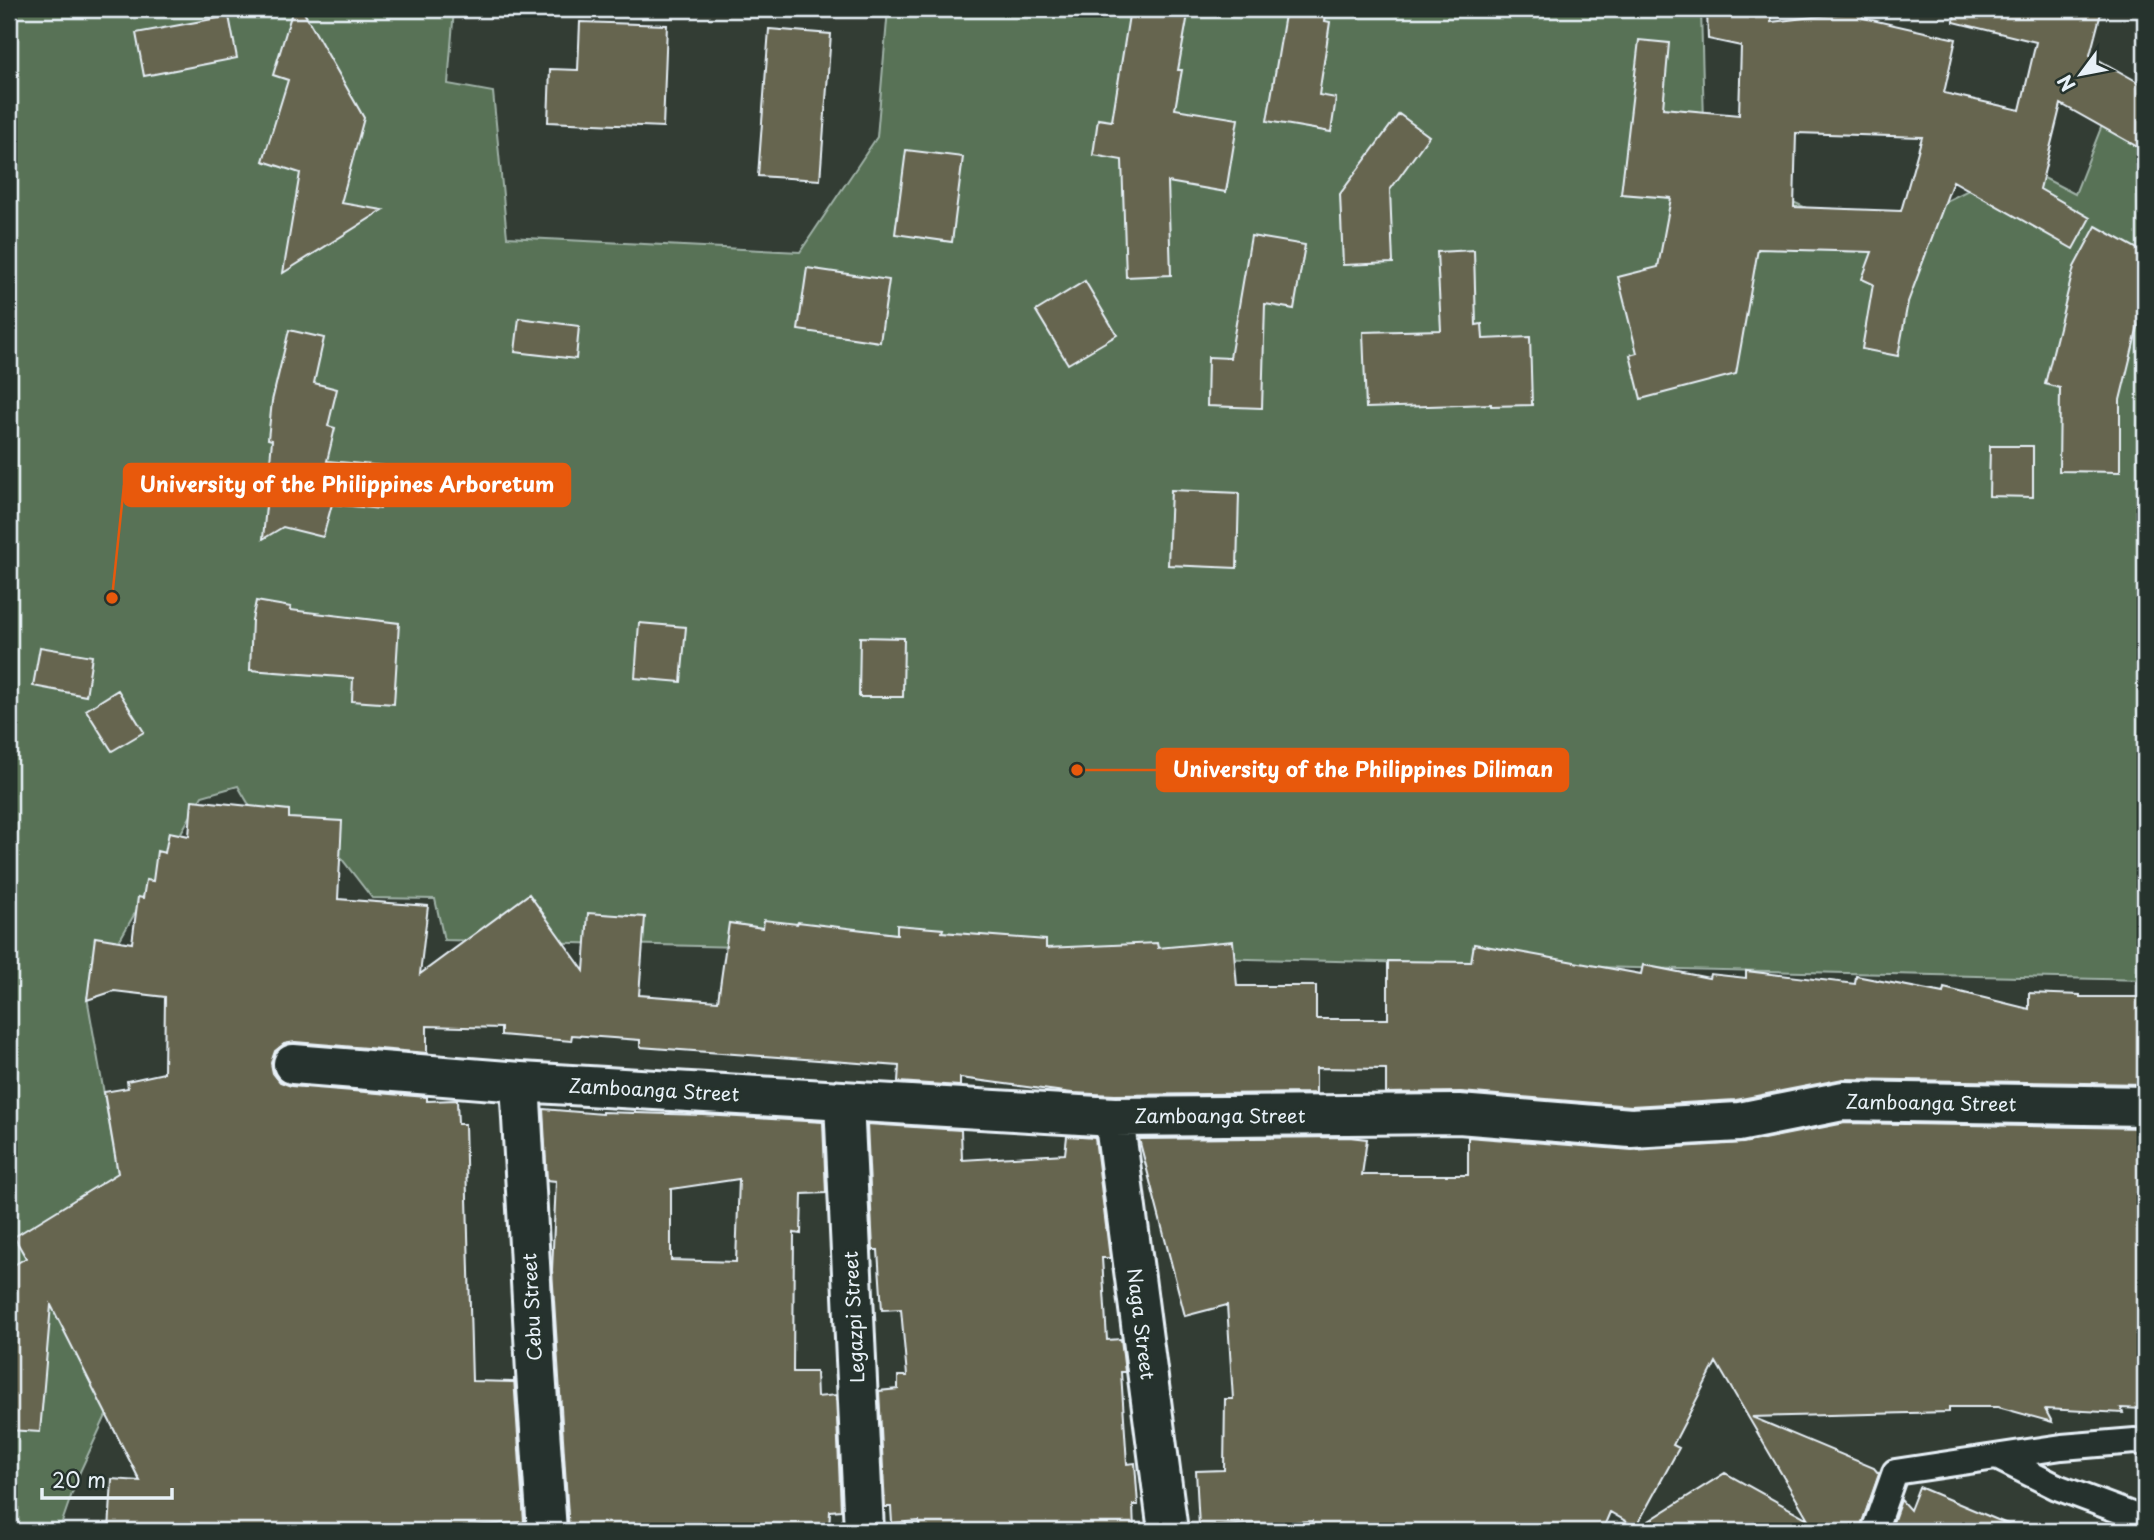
<svg xmlns="http://www.w3.org/2000/svg" width="2154" height="1540" font-family="'Playpen Sans',sans-serif">
	<rect width="100%" height="100%" fill="#333d34"/>
	<filter id="ink" filterUnits="userSpaceOnUse"><feTurbulence type="fractalNoise" baseFrequency=".0143" numOctaves="2"/><feDisplacementMap in="SourceGraphic" scale="14" xChannelSelector="R" yChannelSelector="G"/><feConvolveMatrix kernelMatrix="1 2 1 2 8 2 1 2 1" color-interpolation-filters="sRGB"/></filter>
	<g filter="url(#ink)">
		<path fill="#597257" stroke="#a0b2a8" stroke-width="2" d="M9,9H454L448,84L493,92L507,237L800,252L877,137L888,9H1701L1705,160L1806,208L1908,220L2019,165L2075,194L2117,87L2145,90V980L444,940L435,899L372,898L331,845L280,858L238,786L202,796L87,997L119,1179L135,1353L78,1476L59,1531H9Z"/>
		<path fill="#666550" stroke="#e8f1f8" stroke-width="2" fill-rule="evenodd" d="M293,9H302L364,118L341,203L383,210L283,273L300,173L263,161L288,80L273,75Z
			M1130,9H1189L1178,70H1182L1175,109L1238,119L1226,192L1168,182L1171,275L1126,277L1122,160L1093,155L1098,119L1112,121Z
			M1286,9H1327L1325,21L1330,22L1319,95L1336,98L1331,132L1267,121Z
			M1707,9H1771V22L1862,11L1863,18L1956,39L1944,93L2020,110L2036,42L1954,22L1955,9H2102L2090,55L2145,86V151L2061,104L2040,189L2090,218L2073,249L1953,181L1908,302L1898,356L1862,349L1873,284L1862,279L1872,252L1758,249L1736,374L1641,399L1630,355L1637,353L1618,277L1658,267L1671,198L1621,194L1639,40L1669,43L1663,108L1739,115L1741,46L1708,39ZM1796,133L1922,137L1901,211L1794,207Z
			M229,16L237,58L144,76L136,33Z
			M580,22L667,25L663,127L548,122L550,69L578,70Z
			M769,29L831,34L820,180L758,176Z
			M1399,114L1429,136L1390,190L1393,263L1343,265L1340,194Z
			M906,150L963,157L952,242L895,234Z
			M2096,226L2145,253V298L2120,400V472L2059,471L2060,388L2045,384L2074,267Z
			M1251,236L1305,245L1294,309L1265,304L1262,408L1207,406L1208,357L1230,358Z
			M1474,250L1476,325L1482,324L1483,339L1530,337L1532,405L1491,406V404L1366,408L1363,332L1441,330L1437,252Z
			M807,268L889,280L880,342L798,330Z
			M1085,281L1117,335L1068,364L1036,311Z
			M519,318L579,326L576,359L515,352Z
			M289,330L324,338L314,383L337,389L328,426L335,428L327,461L384,466L380,509L332,504L323,537L283,527L263,539L272,440L268,439L272,401Z
			M1990,446H2033V497L1989,496Z
			M1171,490L1239,493L1237,568L1168,565Z
			M256,601L291,607L290,610L399,623L394,704L352,701L353,678L250,670L252,620Z
			M639,623L686,627L681,682L635,678Z
			M860,637L904,638L903,697H859Z
			M40,647L92,656L86,696L33,686Z
			M118,690L144,732L112,751L86,710Z
			M192,800L289,810V818L342,821L338,899L428,906L420,974L529,894L584,971L588,913L645,917L639,995L718,1001L729,923L763,928L764,920L797,924L798,922L897,934V925L943,929L942,932L1046,940V948L1157,943L1158,948L1233,941L1237,986H1316V1019H1388V961L1471,962L1474,944L1641,974L1643,965L1709,978L1710,974L1746,978V971L1855,984L1856,976L1943,993L1944,988L2029,1009V993L2080,995V997H2145V1084L1843,1079L1736,1100L1631,1106L1461,1092L1386,1093V1069L1316,1068V1093L1115,1095L1072,1093L960,1078V1086L898,1082L899,1066L640,1047V1040L572,1035L571,1041L501,1035V1028L427,1026V1053L295,1042L284,1044L275,1051L271,1063L273,1073L280,1082L291,1086L427,1097V1101L457,1100L458,1124H465L472,1381L514,1382V1378L524,1522L406,1531H109L112,1479L140,1481L51,1305L40,1432L9,1430V1268L26,1258L14,1237L118,1173L104,1092L128,1088L127,1081L164,1073L165,997L114,991L87,1000L95,937L132,943L138,897L143,898L146,880L153,881L157,851L165,853L169,832L189,836Z
			M543,1109L602,1114V1112L703,1115L823,1122L826,1193L802,1194L801,1234L794,1233L793,1372H816L817,1397L836,1395L841,1510L830,1511L829,1531H569L552,1270L556,1181L547,1180ZM739,1179L736,1262L671,1260V1189Z
			M1845,1123L2145,1128V1409L2121,1408L2123,1413L2045,1409L2052,1422L1998,1407H1949V1412L1752,1417L1874,1468L1879,1474L1859,1531H1633L1725,1473L1808,1519L1716,1362L1673,1445L1679,1448L1636,1527L1610,1512L1602,1531H1313L1312,1521L1199,1527L1196,1471L1224,1470L1225,1399H1233L1227,1305L1185,1316L1139,1139L1349,1137L1367,1139L1362,1175H1468V1137L1632,1150L1743,1143Z
			M867,1124L961,1130L962,1160L1065,1154L1067,1136L1095,1138L1110,1258H1102L1107,1340L1121,1339L1125,1372H1121L1127,1464L1135,1463L1138,1505H1133L1134,1531H920L919,1521L892,1523L891,1507H885L879,1391L898,1389V1376H907L901,1309L882,1310L878,1250H873Z
			M1919,1487L2024,1531H1890L1901,1500L1910,1510Z"/>
		<g fill="none" stroke-linecap="round" stroke-linejoin="round">
			<g stroke="#e8f1f8" stroke-width="30">
				<path id="lane" d="M1999,1458L2057,1487L2145,1520
					M1874,1531L1895,1472L2062,1447L2135,1441L2145,1443"/>
			</g>
			<g stroke="#e8f1f8" stroke-width="44">
				<path id="street" d="M293,1064L520,1082L1114,1117L1459,1114L1631,1128L1739,1122L1843,1101L2145,1106
					M520,1082L536,1372L547,1531
					M844,1102L864,1531
					M1114,1117L1168,1531"/>
			</g>
			<use href="#lane" stroke="#26332d" stroke-width="24"/>
			<use href="#street" stroke="#26332d" stroke-width="38"/>
		</g>
	</g>
	<g text-anchor="middle" stroke-width="6" stroke-linejoin="round" paint-order="stroke">
		<g font-size="19" fill="#e8f1f8" stroke="#26332d">
			<text transform="translate(654 1090) rotate(3)" y="7">Zamboanga Street</text>
			<text transform="translate(1931 1103) rotate(1)" y="7">Zamboanga Street</text>
			<text x="1220" y="1123">Zamboanga Street</text>
			<text transform="translate(532 1307) rotate(-93)" y="7">Cebu Street</text>
			<text transform="translate(854 1317) rotate(-93)" y="7">Legazpi Street</text>
			<text transform="translate(1141 1324) rotate(83)" y="7">Naga Street</text>
		</g>
	</g>
	<path fill="none" stroke="#e8590c" stroke-width="2.5" d="M112 598L124 485M1077 770L1157 770"/>
	<g fill="#e8590c" stroke="#26332d" stroke-width="2.5">
		<circle cx="112" cy="598" r="7"/>
		<circle cx="1077" cy="770" r="7"/>
	</g>
	<g fill="#e8590c" stroke="#e8590c" stroke-width="2.5">
		<rect x="124" y="464" width="446" height="42" rx="7"/>
		<rect x="1157" y="749" width="411" height="42" rx="7"/>
	</g>
	<g font-size="21" text-anchor="middle" font-weight="bold" fill="#fff">
		<text x="347" y="492">University of the Philippines Arboretum</text>
		<text x="1363" y="777">University of the Philippines Diliman</text>
	</g>
	<rect width="2154" height="1540" fill="none" stroke="#26332d" stroke-width="35"/>
	<rect x="18" y="18" width="2119" height="1505" fill="none" stroke="#e8f1f8" stroke-width="2.5" filter="url(#ink)"/>
	<g transform="translate(2081 74) rotate(238)" stroke="#26332d" stroke-width="5" paint-order="stroke">
	<path d="M0-5L12 26L0 18L-12 26Z" fill="#e8f1f8"/>
	<text y="-10" font-size="19" font-weight="bold" text-anchor="middle" fill="#e8f1f8">N</text>
	</g>
	<path d="M42 1488v10h130v-10" fill="none" stroke="#e8f1f8" stroke-width="3.5"/>
	<text x="52" y="1488" font-size="21" fill="#e8f1f8" stroke="#26332d" stroke-width="5" paint-order="stroke">20 m</text>
</svg>
